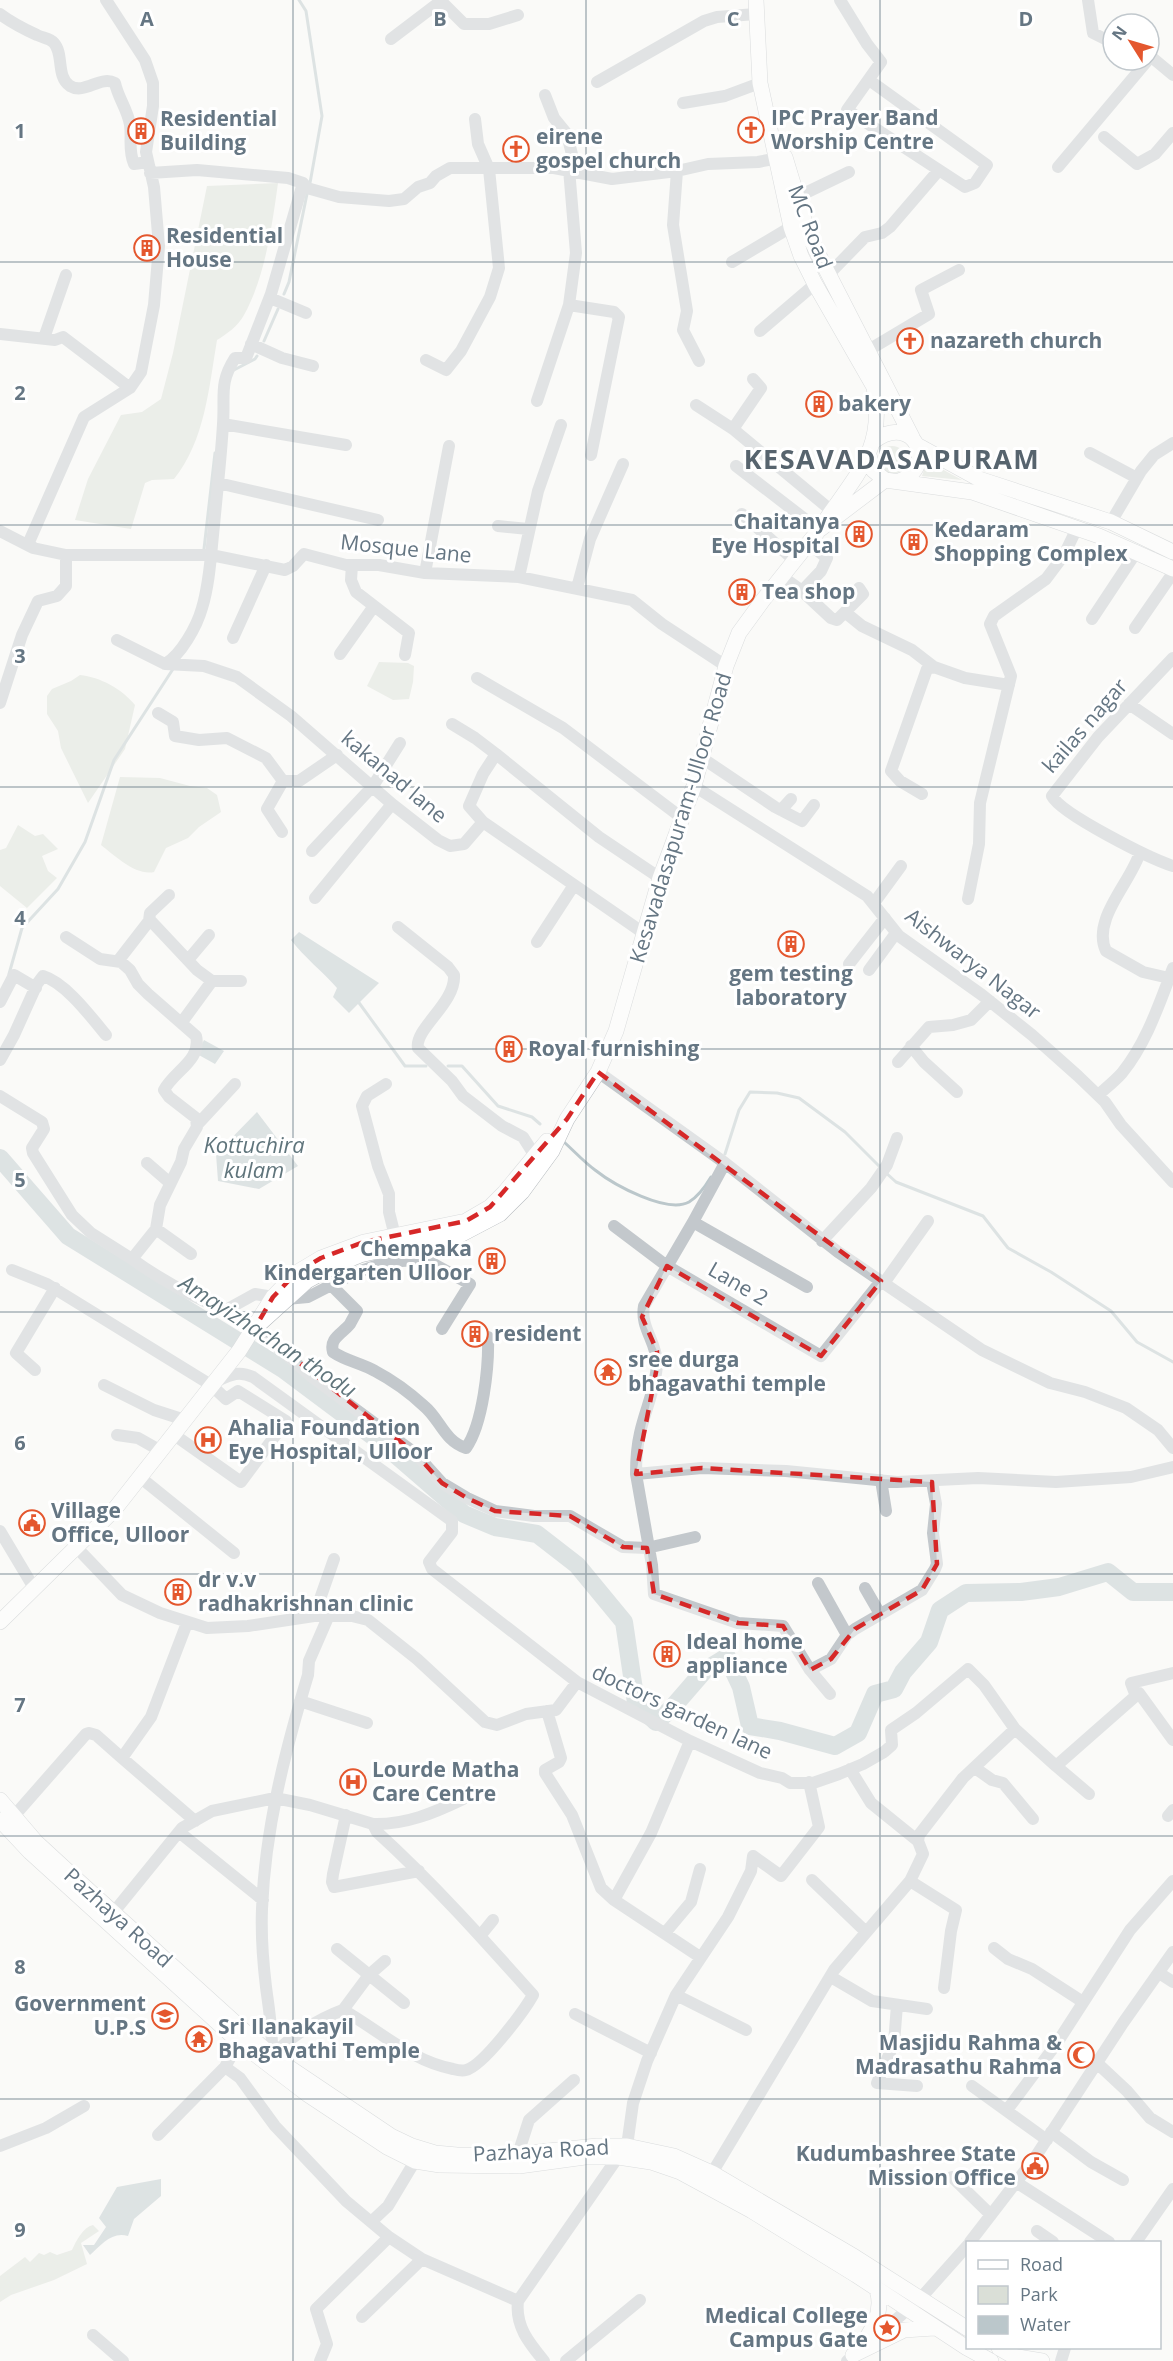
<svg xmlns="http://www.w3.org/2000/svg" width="1173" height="2361" font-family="'Open Sans',sans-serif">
	<rect width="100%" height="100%" fill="#fafaf8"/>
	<path fill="#dadfd7" d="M278,183C272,226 265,277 244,315C238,326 227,334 217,340C209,387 205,441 174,479L152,480L145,483L131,529L75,520L88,479L121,415L142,412L161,399L173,353L207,186Z
		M878 460a14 14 0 1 1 28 0a14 14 0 1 1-28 0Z
		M927,461L962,480L922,476Z
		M379,662L408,663L414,666L413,682L409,699L393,700L367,686Z
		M80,675C100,677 122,689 135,705L125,749L88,803L61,748L58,731L47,714V696L52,689L71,681Z
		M120,777L160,778L190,786L207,788L217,795L221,812L199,827L188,838L166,848L154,872C136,876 115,856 101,845Z
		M18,825L35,836L43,834L58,849L42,856L48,871L57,878L27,908L0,886V850L6,848Z
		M93,2225L99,2231L81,2243L87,2264L54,2280L11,2295L0,2302V2276L25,2257L30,2262L39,2253L44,2255L50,2252L57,2255L72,2250C76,2241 83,2227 93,2225Z"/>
	<path fill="#bbc7cb" d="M299,932L379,983L349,1013L333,997L337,988C322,971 305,958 291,940Z
		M204,1040L224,1051L215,1064L197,1054Z
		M257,1112L298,1166L259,1189L218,1181L216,1154Z
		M161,2179V2196L134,2219L128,2236C112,2231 101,2245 90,2255L83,2245H94L106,2227L99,2218L117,2187Z"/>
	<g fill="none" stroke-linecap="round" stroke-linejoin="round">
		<path stroke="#bbc7cb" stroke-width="3" d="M299,0L306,11L322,116L310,183
			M284,294L289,282L307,194
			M264,341L278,309
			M232,371L255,359L257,356
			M204,549L215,453
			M9,974L22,928L58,889L85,842L114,760L173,669
			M357,1000L405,1066H426
			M448,1066H462L498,1106L532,1117L540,1124
			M564,1142C574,1151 584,1162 595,1170C614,1185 667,1214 689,1202C699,1196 705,1187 711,1177
			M725,1154L739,1110L750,1092L777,1093L799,1098L845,1132L880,1167
			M885,1172L896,1182L983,1216L1008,1248L1051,1272L1111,1311L1137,1342L1173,1362"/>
		<path stroke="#bbc7cb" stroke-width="18" d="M0,1158L68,1236L283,1369L382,1443L464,1514L495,1527L537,1534L577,1565L624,1622L636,1703L656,1722L672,1708L704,1671L727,1657L741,1687L750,1726L780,1731L835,1746L858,1733L875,1694L894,1689L903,1672L929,1642L940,1610L966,1593L1021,1592L1059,1587L1108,1572L1133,1592H1173"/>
		<g stroke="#b5babe" stroke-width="16">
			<path id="major" d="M756,0L760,83L791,227L801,256L815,284L874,387C885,446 859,472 827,518
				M785,157L809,236L912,437
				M874,441C914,411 939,467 899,481
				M917,445L979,479L1111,522L1173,552
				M869,455L873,470L885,480L972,492L1099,536L1173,569
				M255,1328L307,1281L338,1264L360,1255L404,1245L460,1235L500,1214L522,1192L552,1151L567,1119L598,1072L616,1031L660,878L694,786L726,666L739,633L763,600L819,530L885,480
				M0,1622L114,1510L239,1351L273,1297L296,1273L321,1258L364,1242L466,1221L490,1207L504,1193L547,1141
				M0,1800L36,1842L74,1877L272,2056L391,2136L412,2146L435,2153L457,2155L498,2156L597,2146H627L674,2156L712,2173L855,2257L968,2329
				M0,1820L30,1852L239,2042L307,2094L387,2147L415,2161L440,2165L519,2166L585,2157H618L651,2162L680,2172L752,2211L856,2275L967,2348L991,2361
				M999,2348L1013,2356L1042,2361
				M858,2349C872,2332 884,2312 877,2290
				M853,2355L904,2330L934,2328"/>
		</g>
		<path stroke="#c3c8cc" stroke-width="12" d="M106,0L145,60L153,83V106L146,152L154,187L159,246L154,305L141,372L130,388L84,417L29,542L33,548L66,555H211L285,570L293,566L304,554L346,565H379L425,573L519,577L632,600L662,624L726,666
			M440,0L464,24H489L518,15
			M840,0L867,44L881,62L847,110L965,187L975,183L987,165L869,80
			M1088,0L1093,33L1113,43
			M0,14C12,23 24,29 37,35C43,38 50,38 54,43C64,54 56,77 70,86C85,95 100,75 115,83C118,98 128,110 130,125C132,138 128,150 134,164L148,162
			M391,39L441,1
			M1149,55L1173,75
			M597,82L704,21L717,17L756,14
			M545,95L554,118L567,134L576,171
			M683,103L725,96L760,83
			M1104,137L1137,164L1155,154L1173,133
			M1058,167L1148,60
			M677,171L673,225L687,311L683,330L699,361
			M150,173L197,170L288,178L303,183L307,188L339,197L389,201L404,199L418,187L430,183L436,176L450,168H554L612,179L677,171L708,164L758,162L784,157
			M797,197L849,172
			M732,262L791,227
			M828,275L865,237L882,233L890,227L939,170
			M270,298L306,313
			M569,305L614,312L619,317L591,455
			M760,331L815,284
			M0,334L55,340L63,337L130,388
			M44,338L66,275
			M251,344L282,358L313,366
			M867,351L929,314L921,290L959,270
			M426,360L446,370L461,351L490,297L499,268L489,169L478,144L475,119
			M537,401L569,305L576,253L569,169
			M696,405L733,429L832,511
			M223,424L346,445
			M733,429L761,388L753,379
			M1090,453L1137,478
			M736,466L819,530
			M218,483L378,520
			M742,514L794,560
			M1111,522L1141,471L1154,455L1173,443
			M498,526L528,529
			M0,531L33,548
			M352,565L351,580L356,592L409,633L405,655
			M425,573L449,446
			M781,576L802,591L831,618L837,620L863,594L859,588
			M519,577L538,491L561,425
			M577,588L590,539L623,464
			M802,591L821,571L827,558L807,542
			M846,613L862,626L912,650L934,667
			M1092,619L1137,551
			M1135,628L1173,573
			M233,638L266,565
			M117,640L165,664C181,655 197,626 202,608C210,582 211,552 214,525C217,492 221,458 223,424C225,395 219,383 235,358H246L271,294L303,183
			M340,654L374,606
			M1173,658L1098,737L1052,796C1061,814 1151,859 1173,866
			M165,664L204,666L237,677L291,716L392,804L438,840L450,846L464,844L483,822L645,934
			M477,678L563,728L682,818
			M0,703L22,635L38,601L57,596L66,586V555
			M1129,704L1173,734
			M158,713L173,722L175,736L199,740L227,738L266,758L283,781
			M452,724L475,738L496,754L483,774L469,806L483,822
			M496,754L599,837L660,878
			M702,758L775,807L802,821L814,805
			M694,786L867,896L899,936L982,995L1032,1035L1078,1076L1105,1102L1121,1125L1173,1182
			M922,794L900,781L891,771L927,669L934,667L965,678L1009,685
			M781,810L791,799
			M282,832L267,809L283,781H299L337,755
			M312,851L373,786L400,743
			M1140,852C1132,881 1091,919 1106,951L1143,972L1169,978
			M315,898L392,804
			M968,899L979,844L980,803L1011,676L990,624L994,616L1046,579L1064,555L1077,528
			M874,903L901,866
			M150,920L197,970L212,981H241
			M398,927L448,967L454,975C456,1003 414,1029 418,1048L452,1081L463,1096L502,1126L523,1137L535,1156
			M66,937L100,959L121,962L130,970L138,984L148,994L196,1036C202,1060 174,1071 164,1090L169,1097L196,1118L197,1127L184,1149L181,1162L160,1205L156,1229L132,1259C161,1280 192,1297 226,1310L255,1294L273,1297
			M537,942L574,885
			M188,960L209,935
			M118,961L149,921L150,913L169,895
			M849,964L885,918
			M869,970L896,933
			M0,1002L14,975L36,988
			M182,1022L212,981
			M911,1046L924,1062L957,1092
			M0,1060L14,1035L37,984L43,976C66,983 91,1017 106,1035
			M898,1062L929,1027L953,1025L971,1020L990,1001
			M598,1072L725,1163L838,1252L982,1350L1050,1383L1085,1392L1126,1408L1158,1430L1173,1448
			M386,1084L367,1096L362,1106L378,1166L389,1194V1212L395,1236
			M1098,1095C1106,1088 1115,1081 1122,1073C1147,1042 1159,1004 1173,968
			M0,1096L42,1122L44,1129L32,1148L33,1153L72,1215L91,1233L132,1259
			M197,1125L235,1084
			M147,1163L170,1183
			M725,1163L693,1222L644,1306C640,1328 657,1342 657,1364C656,1388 645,1410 640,1433C637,1446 636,1460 636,1474L702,1468L786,1471L897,1482L978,1478L1056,1482L1131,1477L1173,1467
			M693,1222L807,1287
			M614,1226L667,1266L821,1356L881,1281
			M156,1229L191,1254
			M822,1241L871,1188L887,1165L897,1138
			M12,1270L47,1284L211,1385L226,1399L238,1391L286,1421L241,1482L173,1434
			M884,1283L928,1221
			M331,1285L357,1311C355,1315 352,1320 350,1324C342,1334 329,1338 333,1352C346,1361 361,1363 375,1371C392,1380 410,1393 424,1406C440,1419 444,1441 466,1448C483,1424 489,1366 488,1337
			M286,1299L308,1297L355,1273L387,1262L416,1260L430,1262L470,1284L442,1329
			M255,1328L312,1377L415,1453L442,1483L467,1498L495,1511L534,1516H570L623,1547L647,1548L695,1537
			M35,1370L16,1353L55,1288
			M215,1382C230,1375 238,1370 253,1377L452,1521V1532L429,1562L432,1569L577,1682
			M104,1385L154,1410L185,1420
			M117,1435L138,1438L161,1451
			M636,1474L652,1565L654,1594L738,1623L783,1626L810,1670
			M141,1478L234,1553
			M881,1480L886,1511
			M0,1531L34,1588
			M77,1548L122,1595L160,1613L207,1628L248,1626L314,1616H352L368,1620L417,1659L485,1722L497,1725L526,1714L556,1710L577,1682L690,1741L760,1773L782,1778L790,1783H813L839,1774L863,1764L884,1752L892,1745L891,1730L916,1713L968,1669L984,1685L1015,1729
			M818,1583L847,1635
			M865,1588L880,1614
			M314,1616L334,1559
			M830,1694L810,1670L831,1659L847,1635L855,1629L922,1590L935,1569L937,1564L933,1533L936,1504L932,1482
			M1136,1696L1131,1683L1173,1673
			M300,1701L367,1723
			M547,1711L561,1758L559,1762L545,1770V1773L572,1815L601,1888L614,1900L700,1957
			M122,1758L195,1821
			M1056,1766L1089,1794
			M975,1768L992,1780L1003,1783L1033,1819
			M850,1769L871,1803L918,1841
			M346,1815L333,1874L332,1882L334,1887L419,1871
			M14,1816L86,1734L89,1733L96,1735L122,1758L151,1717L187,1623
			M1168,1816L1173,1810
			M373,1824C405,1825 434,1813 463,1799
			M179,1832L263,1900
			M812,1880L866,1932
			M910,1881L956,1910L951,1931L944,1988
			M614,1900L651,1833L690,1741
			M113,1913L182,1828L212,1811L275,1798L310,1805L373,1824L377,1832C433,1883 483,1939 533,1995C524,2011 483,2066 466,2070C462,2071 457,2070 453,2069C411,2061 380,2031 343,2010C318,2019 284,2040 268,2061
			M665,1933L691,1902L700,1869
			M480,1936L493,1920
			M994,1948L1008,1959L1032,1969L1083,2002
			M337,1949L404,2003
			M1159,1973L1173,1982
			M831,1977L872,2001L927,2009
			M676,1995L746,2030
			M897,2005L894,2043L877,2083L917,2086
			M343,2010L369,1975L385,1961
			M575,2014L651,2053
			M239,2042L225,2067L240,2078L275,2126L346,2201L389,2237L316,2309L327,2344L320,2361
			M272,2056C273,2032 269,2010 266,1987C263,1962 261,1934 262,1909C265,1829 285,1751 308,1675L309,1661L329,1615
			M1097,2063L1127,2091L1150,2118L1173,2132
			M972,2086L1047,2140
			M1007,2110L1057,2043L1130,1930L1173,1881
			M1051,2132L1091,2162L1123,2180
			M158,2135L225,2067
			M0,2146L46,2128L84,2106
			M627,2146L633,2103L647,2061L676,1995L728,1917L751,1871L753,1856L781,1876L819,1827L809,1782
			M518,2154L529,2120L574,2080
			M712,2173L834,1970L910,1881L923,1854L918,1841L919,1835L963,1778L1015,1729L1056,1766L1139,1693L1173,1740
			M952,2177L991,2215
			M1016,2182L1109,2242
			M371,2222L388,2206L415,2161
			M1037,2231L1053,2242
			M389,2237L422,2259L518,2301
			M970,2242L1034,2159L1123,2023L1173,1952
			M1136,2242L1173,2189
			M362,2317L422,2259
			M93,2335L123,2361
			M544,2361C529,2343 515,2326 518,2301L618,2157V2150
			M566,2361L640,2300
			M847,2361L919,2300L968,2245
			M1061,2361L1065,2348"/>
		<use href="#major" stroke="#fff" stroke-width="15"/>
	</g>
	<path d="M0 0H1173V2361H0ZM598,1072L881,1281L821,1356L667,1266L642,1317L657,1351V1367L636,1474L702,1468L932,1482L937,1564L922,1590L855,1629L831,1659L810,1670L783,1626L738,1623L654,1594L647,1548L623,1547L570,1516L495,1511L467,1498L442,1483L415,1453L255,1328L273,1297L296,1273L321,1258L364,1242L466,1221L490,1207L567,1119Z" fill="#fafaf8" fill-opacity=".55" fill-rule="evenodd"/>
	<path fill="none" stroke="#d62828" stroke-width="4.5" stroke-dasharray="12 8" stroke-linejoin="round" d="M598,1072L881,1281L821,1356L667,1266L642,1317L657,1351V1367L636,1474L702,1468L932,1482L937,1564L922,1590L855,1629L831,1659L810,1670L783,1626L738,1623L654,1594L647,1548L623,1547L570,1516L495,1511L467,1498L442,1483L415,1453L255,1328L273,1297L296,1273L321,1258L364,1242L466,1221L490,1207L567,1119Z"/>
	<path fill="none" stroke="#657683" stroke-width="1.5" stroke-opacity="0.55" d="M293,0V2361M586,0V2361M880,0V2361M0,262H1173M0,525H1173M0,787H1173M0,1049H1173M0,1312H1173M0,1574H1173M0,1836H1173M0,2099H1173"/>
	<defs>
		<g id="church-ring" transform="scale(1.35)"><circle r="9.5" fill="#fff" stroke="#e4572e" stroke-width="1.5"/><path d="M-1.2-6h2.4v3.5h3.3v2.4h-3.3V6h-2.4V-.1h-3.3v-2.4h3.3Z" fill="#e4572e"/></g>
		<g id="building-ring" transform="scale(1.35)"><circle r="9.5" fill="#fff" stroke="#e4572e" stroke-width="1.5"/><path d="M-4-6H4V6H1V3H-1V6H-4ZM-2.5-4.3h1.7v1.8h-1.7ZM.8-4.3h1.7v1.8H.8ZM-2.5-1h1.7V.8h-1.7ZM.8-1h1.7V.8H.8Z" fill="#e4572e"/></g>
		<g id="temple-ring" transform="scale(1.35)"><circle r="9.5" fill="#fff" stroke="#e4572e" stroke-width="1.5"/><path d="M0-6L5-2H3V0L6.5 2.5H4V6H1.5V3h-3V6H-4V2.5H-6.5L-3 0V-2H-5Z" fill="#e4572e"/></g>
		<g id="hospital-ring" transform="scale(1.35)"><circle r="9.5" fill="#fff" stroke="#e4572e" stroke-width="1.5"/><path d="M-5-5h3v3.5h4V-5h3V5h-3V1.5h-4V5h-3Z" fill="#e4572e"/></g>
		<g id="civic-ring" transform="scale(1.35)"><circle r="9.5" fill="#fff" stroke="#e4572e" stroke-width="1.5"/><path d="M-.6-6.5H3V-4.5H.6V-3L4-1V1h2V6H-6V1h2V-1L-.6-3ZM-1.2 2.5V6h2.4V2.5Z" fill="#e4572e"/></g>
		<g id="school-ring" transform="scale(1.35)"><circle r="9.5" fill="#fff" stroke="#e4572e" stroke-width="1.5"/><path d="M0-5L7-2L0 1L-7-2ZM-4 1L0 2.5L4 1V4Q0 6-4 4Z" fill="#e4572e"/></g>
		<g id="mosque-ring" transform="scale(1.35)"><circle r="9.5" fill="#fff" stroke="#e4572e" stroke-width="1.5"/><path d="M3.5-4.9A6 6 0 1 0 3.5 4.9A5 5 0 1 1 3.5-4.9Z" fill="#e4572e"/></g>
		<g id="sight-ring" transform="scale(1.35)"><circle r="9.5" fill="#fff" stroke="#e4572e" stroke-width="1.5"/><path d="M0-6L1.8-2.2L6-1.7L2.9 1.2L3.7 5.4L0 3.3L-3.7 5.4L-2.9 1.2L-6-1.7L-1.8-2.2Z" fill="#e4572e"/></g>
	</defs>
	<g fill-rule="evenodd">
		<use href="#church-ring" x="751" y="130"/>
		<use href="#building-ring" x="141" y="131"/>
		<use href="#church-ring" x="516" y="149"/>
		<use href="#building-ring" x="147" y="248"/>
		<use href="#church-ring" x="910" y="341"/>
		<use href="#building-ring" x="819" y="404"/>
		<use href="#building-ring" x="859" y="534"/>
		<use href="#building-ring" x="914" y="542"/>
		<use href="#building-ring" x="742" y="592"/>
		<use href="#building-ring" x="791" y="944"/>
		<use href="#building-ring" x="509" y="1049"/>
		<use href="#building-ring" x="492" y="1261"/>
		<use href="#building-ring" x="475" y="1334"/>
		<use href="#temple-ring" x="608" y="1372"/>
		<use href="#hospital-ring" x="208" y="1440"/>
		<use href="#civic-ring" x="32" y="1523"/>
		<use href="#building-ring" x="178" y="1592"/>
		<use href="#building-ring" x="667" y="1654"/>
		<use href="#hospital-ring" x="353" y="1782"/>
		<use href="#school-ring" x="165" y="2016"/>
		<use href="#temple-ring" x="199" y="2039"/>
		<use href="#mosque-ring" x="1081" y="2055"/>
		<use href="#civic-ring" x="1035" y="2166"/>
		<use href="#sight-ring" x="887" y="2328"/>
	</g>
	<g text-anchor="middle" stroke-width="6" stroke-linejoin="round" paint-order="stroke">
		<g font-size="21" font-weight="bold" fill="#657683" stroke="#fff" text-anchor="start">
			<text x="771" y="125">IPC Prayer Band<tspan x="771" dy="24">Worship Centre</tspan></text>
			<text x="160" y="126">Residential<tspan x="160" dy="24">Building</tspan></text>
			<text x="536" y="144">eirene<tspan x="536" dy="24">gospel church</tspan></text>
			<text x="166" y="243">Residential<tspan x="166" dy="24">House</tspan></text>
			<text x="930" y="348">nazareth church</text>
			<text x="838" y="411">bakery</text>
			<text x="840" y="529" text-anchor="end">Chaitanya<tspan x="840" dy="24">Eye Hospital</tspan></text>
			<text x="934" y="537">Kedaram<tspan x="934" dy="24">Shopping Complex</tspan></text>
			<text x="762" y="599">Tea shop</text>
			<text x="791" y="981" text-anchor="middle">gem testing<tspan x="791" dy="24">laboratory</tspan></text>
			<text x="528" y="1056">Royal furnishing</text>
			<text x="472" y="1256" text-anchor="end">Chempaka<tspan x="472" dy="24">Kindergarten Ulloor</tspan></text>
			<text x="494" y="1341">resident</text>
			<text x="628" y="1367">sree durga<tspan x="628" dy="24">bhagavathi temple</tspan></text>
			<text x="228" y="1435">Ahalia Foundation<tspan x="228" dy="24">Eye Hospital, Ulloor</tspan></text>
			<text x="51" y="1518">Village<tspan x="51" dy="24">Office, Ulloor</tspan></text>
			<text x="198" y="1587">dr v.v<tspan x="198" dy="24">radhakrishnan clinic</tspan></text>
			<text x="686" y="1649">Ideal home<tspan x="686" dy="24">appliance</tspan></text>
			<text x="372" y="1777">Lourde Matha<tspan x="372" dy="24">Care Centre</tspan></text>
			<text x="146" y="2011" text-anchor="end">Government<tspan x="146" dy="24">U.P.S</tspan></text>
			<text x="218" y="2034">Sri Ilanakayil<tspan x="218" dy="24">Bhagavathi Temple</tspan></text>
			<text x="1062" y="2050" text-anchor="end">Masjidu Rahma &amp;<tspan x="1062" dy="24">Madrasathu Rahma</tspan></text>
			<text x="1016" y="2161" text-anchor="end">Kudumbashree State<tspan x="1016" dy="24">Mission Office</tspan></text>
			<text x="868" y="2323" text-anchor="end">Medical College<tspan x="868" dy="24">Campus Gate</tspan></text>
		</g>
		<g font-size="21" fill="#657683" stroke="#fff">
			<text transform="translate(810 227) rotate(69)" y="7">MC Road</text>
			<text transform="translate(406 549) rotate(6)" y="7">Mosque Lane</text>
			<text transform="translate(1085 726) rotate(-49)" y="7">kailas nagar</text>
			<text transform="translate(394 777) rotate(40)" y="7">kakanad lane</text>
			<text transform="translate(681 818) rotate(-73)" y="7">Kesavadasapuram-Ulloor Road</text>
			<text transform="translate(973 964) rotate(38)" y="7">Aishwarya Nagar</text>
			<text transform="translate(738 1284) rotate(30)" y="7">Lane 2</text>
			<text transform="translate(682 1712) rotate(25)" y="7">doctors garden lane</text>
			<text transform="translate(118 1918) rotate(42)" y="7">Pazhaya Road</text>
			<text transform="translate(541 2151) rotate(-3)" y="7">Pazhaya Road</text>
		</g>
		<g font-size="22" font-style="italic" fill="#60757c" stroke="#fff">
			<text x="254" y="1153">Kottuchira<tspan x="254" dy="25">kulam</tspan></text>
			<text transform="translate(268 1336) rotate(33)" y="8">Amayizhachan thodu</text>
		</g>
		<g font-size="27" font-weight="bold" letter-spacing="1.5" fill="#57646e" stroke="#fff">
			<text x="892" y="469">KESAVADASAPURAM</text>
		</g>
	</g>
	<g font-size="20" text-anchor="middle" font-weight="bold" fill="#657683" stroke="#fff" stroke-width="6" stroke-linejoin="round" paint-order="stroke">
		<text x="147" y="26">A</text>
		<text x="440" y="26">B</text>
		<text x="733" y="26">C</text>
		<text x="1026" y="26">D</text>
		<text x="20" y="138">1</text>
		<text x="20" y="400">2</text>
		<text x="20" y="663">3</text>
		<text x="20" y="925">4</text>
		<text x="20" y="1187">5</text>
		<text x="20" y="1450">6</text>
		<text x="20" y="1712">7</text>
		<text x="20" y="1974">8</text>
		<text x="20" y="2237">9</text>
	</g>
	<rect x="966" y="2241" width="195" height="108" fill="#ffffff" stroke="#c1c8cd" stroke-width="1.5"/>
	<rect x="978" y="2260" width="30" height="9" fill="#ffffff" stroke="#c1c8cd" stroke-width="1.5"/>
	<text x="1020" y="2271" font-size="18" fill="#657683">Road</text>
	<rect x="978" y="2286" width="30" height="18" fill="#dadfd7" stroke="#c1c8cd" stroke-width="1.5"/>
	<text x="1020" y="2301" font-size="18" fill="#657683">Park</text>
	<rect x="978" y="2316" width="30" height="18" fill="#bbc7cb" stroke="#c1c8cd" stroke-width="1.5"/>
	<text x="1020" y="2331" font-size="18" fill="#657683">Water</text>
	<g transform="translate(1131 42) rotate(307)"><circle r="28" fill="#ffffff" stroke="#c1c8cd" stroke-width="1.5"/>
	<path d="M0-4.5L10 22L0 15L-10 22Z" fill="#e4572e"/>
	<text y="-9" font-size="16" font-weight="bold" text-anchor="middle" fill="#657683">N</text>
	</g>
</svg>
